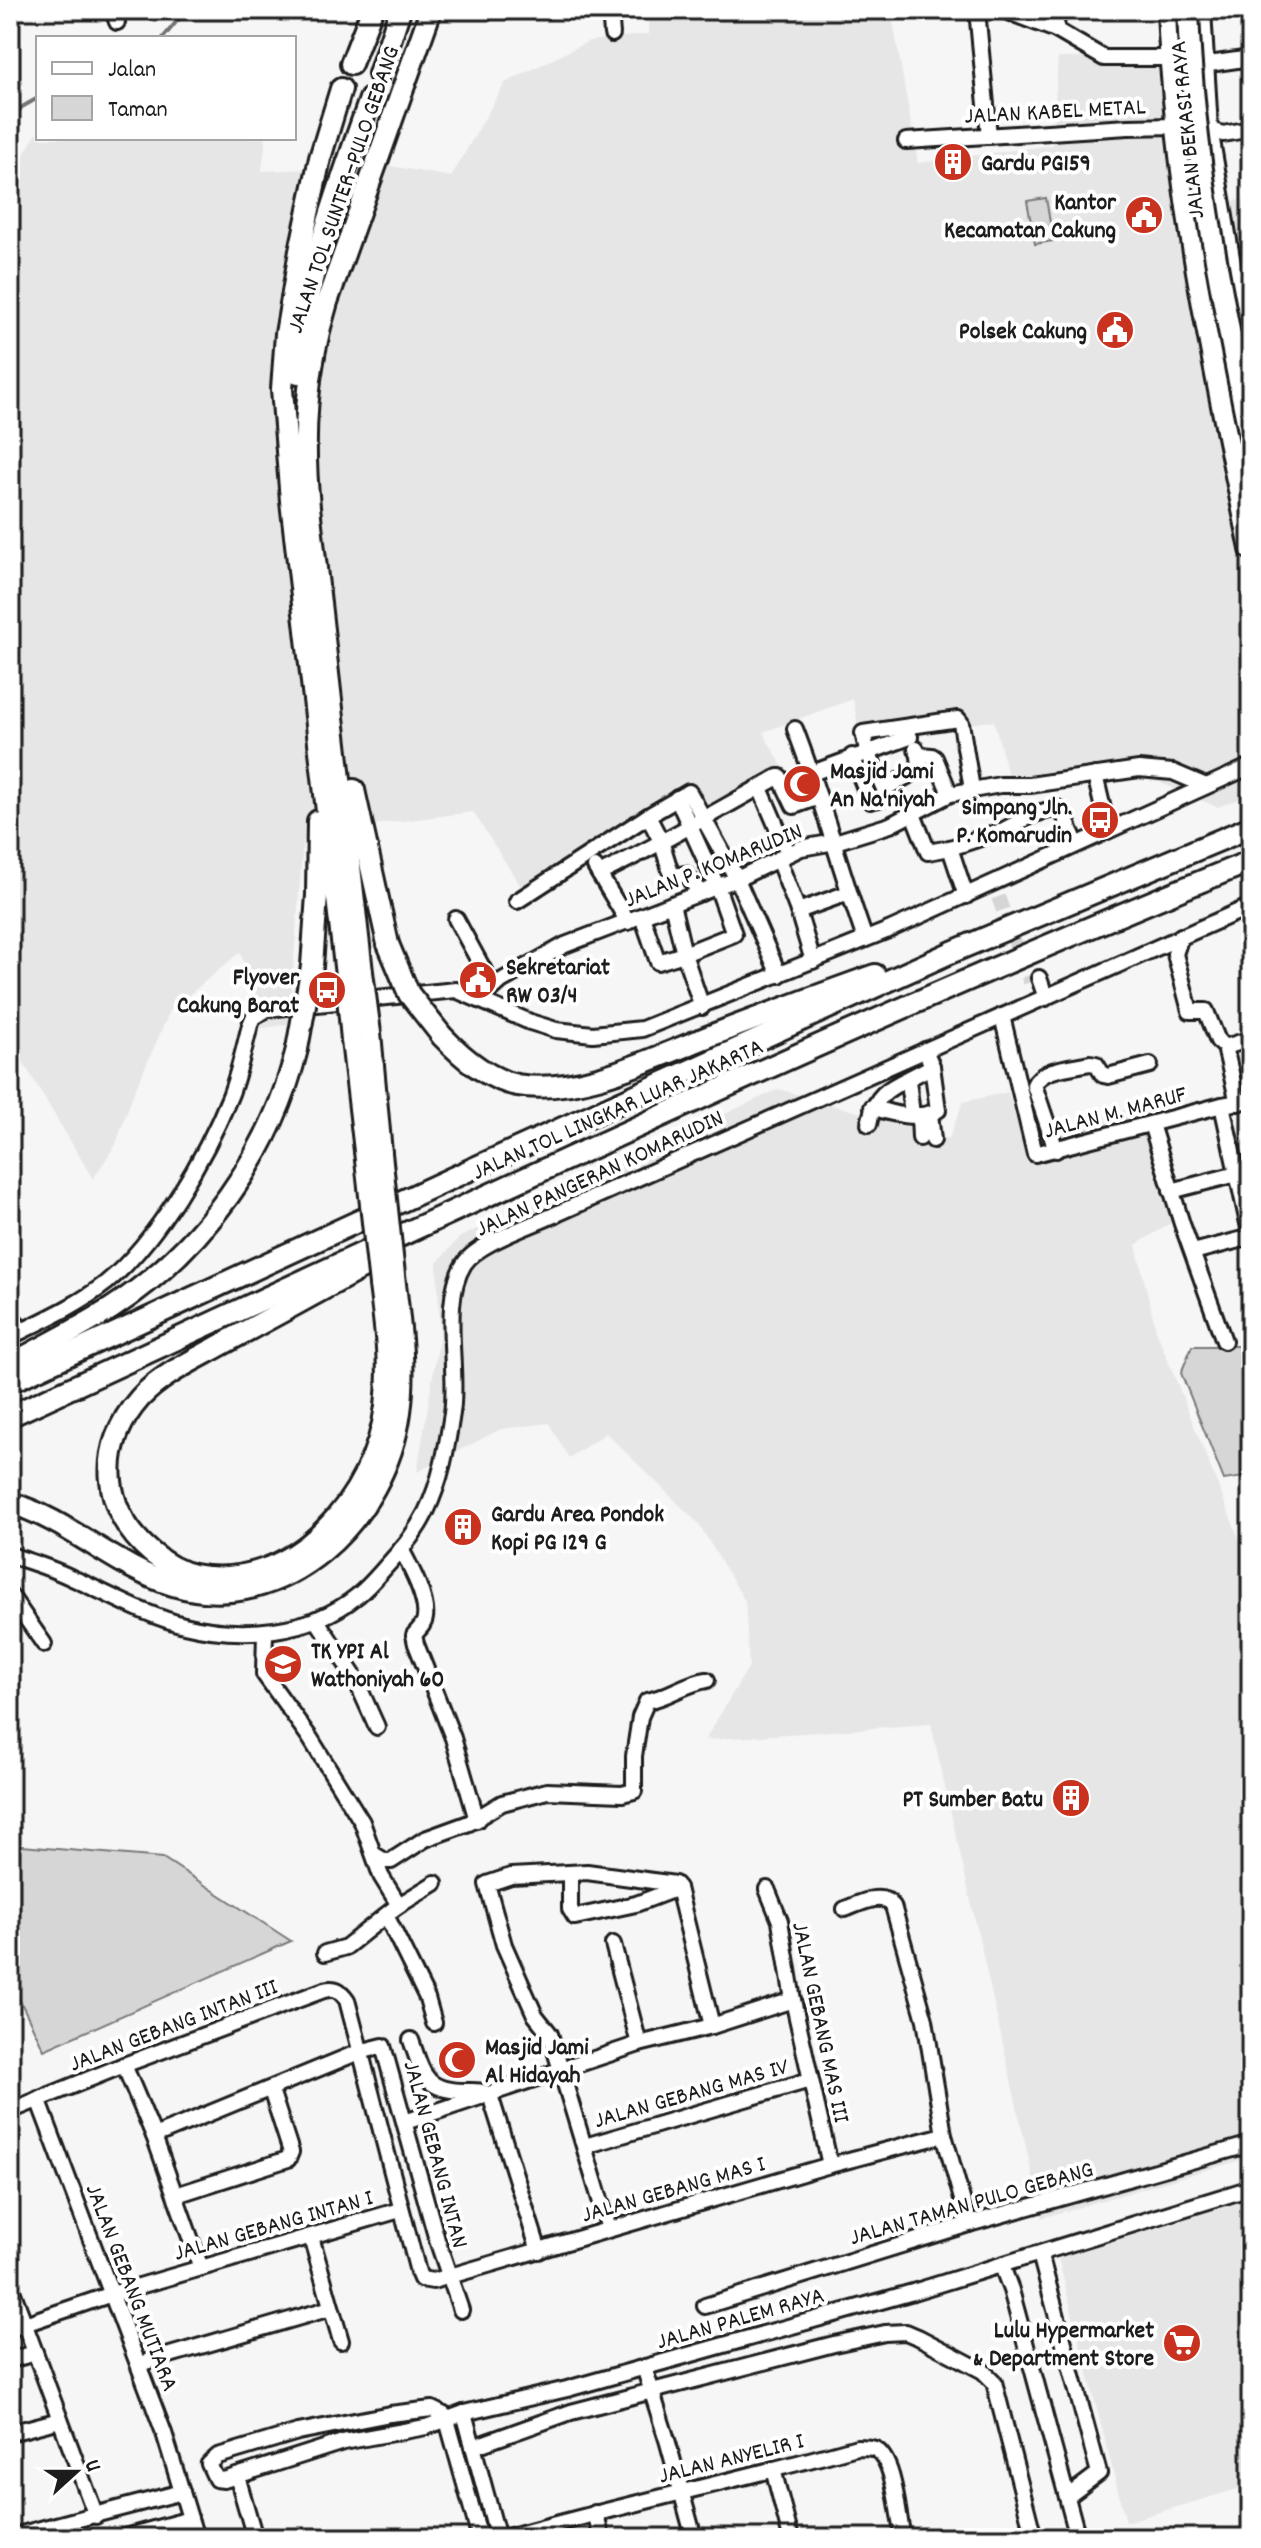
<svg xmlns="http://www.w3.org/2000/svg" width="1261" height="2548" viewBox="0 0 1261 2548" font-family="Dekko,sans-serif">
<rect width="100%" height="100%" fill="#f6f6f6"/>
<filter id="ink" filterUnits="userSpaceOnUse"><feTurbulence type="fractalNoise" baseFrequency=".0125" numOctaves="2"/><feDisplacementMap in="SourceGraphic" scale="16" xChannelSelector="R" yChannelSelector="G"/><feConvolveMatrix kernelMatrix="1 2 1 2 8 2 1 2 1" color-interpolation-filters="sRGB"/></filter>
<g filter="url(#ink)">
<!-- built -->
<g fill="#e6e6e6">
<polygon points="647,10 891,10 918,163 1052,145 1058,58 1181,57 1191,205 1251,199 1251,245 1193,255 1210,347 1251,348 1251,461 1233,464 1251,544 1251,795 1217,807 1126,768 1011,787 994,721 860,736 853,699 763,732 790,780 712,819 698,795 529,899 473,812 386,823 303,841 289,1024 245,1031 254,993 240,952 170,1011 132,1097 116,1144 93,1179 20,1057 10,1062 10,177 38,131 38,138 266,138 262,171 391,166 451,177 505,83 589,41 649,34"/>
<polygon points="779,1089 949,1139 963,1102 1008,1092 1022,1139 1146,1104 1180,1217 1136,1245 1156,1330 1251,1569 1251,2157 1042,2218 931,1724 705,1740 749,1666 745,1601 698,1523 606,1433 569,1458 549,1423 501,1429 417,1472 440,1333 437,1263 460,1237"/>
<polygon points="1251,2199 1251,2485 1126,2522 1058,2258"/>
</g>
<!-- green -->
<g fill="#d6d6d6" stroke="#797979" stroke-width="2">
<polygon points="1046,198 1053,241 1035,244 1027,201"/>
<polygon points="1192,1346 1251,1346 1251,1476 1224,1480 1181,1373"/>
<polygon points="10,1845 163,1858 291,1941 44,2050 10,1980"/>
</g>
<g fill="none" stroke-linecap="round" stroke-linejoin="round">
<!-- stream -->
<g stroke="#727272" stroke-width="4">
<polyline points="163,38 186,10"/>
<polyline points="10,120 22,107 38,98"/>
</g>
<!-- minor-tunnel -->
<polyline stroke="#d5d5d5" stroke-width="14" stroke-dasharray="14 7" stroke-linecap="butt" points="998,897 1030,982"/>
<!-- minor casing -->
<g stroke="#1c1c1c" stroke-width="20">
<g id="minor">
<polyline points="113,10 117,22"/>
<polyline points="610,10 612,34"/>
<polyline points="977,10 989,136"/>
<polyline points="1003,10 1056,30 1104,58 1170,58"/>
<polyline points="1056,30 1057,10"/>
<polyline points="1202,65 1251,58"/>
<polyline points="906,141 1128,127 1175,126 1207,129 1223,134 1251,129"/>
<polyline points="1234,296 1251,295"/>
<path d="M795,729C822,798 840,869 865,939"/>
<polyline points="916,749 919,755 932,756 935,758 950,794"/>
<polyline points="919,755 920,769 884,789 867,750 863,733 958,719 961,723 972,789"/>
<polyline points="852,756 870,801 887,797"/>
<polyline points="812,773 910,737"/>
<polyline points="1095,775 1108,830"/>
<polyline points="760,788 788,853"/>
<polyline points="913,814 928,852 950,848"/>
<polyline points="648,816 661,841 671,873 674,876 685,874 701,893"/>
<polyline points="778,859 798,911 813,961"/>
<polyline points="595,867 628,922"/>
<path d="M599,874C660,845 718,810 778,777H780L794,806L819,797"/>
<polyline points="966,896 950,848 1002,831 1034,814 1057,808 1063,813 1076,843"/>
<polyline points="517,901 648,816 689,792 737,879 779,975"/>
<polyline points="672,904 684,954 702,1007"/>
<polyline points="798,911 848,893"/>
<polyline points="642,916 658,962 684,954 734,934 717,886 677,798"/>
<polyline points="456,919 493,987"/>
<polyline points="1181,936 1175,954 1190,1011 1206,1011 1218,1041 1225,1047 1251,1039"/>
<polyline points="1039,978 1046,998"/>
<polyline points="481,999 501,981 565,945 737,879 801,848 835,842 890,825 950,794 1000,785 1030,785 1139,769 1173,772 1206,786"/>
<polyline points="1002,1016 1035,1154 1222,1105 1251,1100"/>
<polyline points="1225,1047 1238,1103"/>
<polyline points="908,1080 912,1115"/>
<polyline points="1222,1105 1251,1237"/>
<path d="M872,1107C892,1114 917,1121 938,1110L932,1066L925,1050"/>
<polyline points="930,1114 933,1140"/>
<polyline points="919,1115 920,1138"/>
<path d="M869,1124C876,1085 901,1085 932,1066"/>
<polyline points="1151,1124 1182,1224 1224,1341"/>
<path d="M1056,1150L1034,1085C1042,1068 1073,1067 1090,1063L1096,1064L1103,1075L1108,1076L1150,1065"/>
<polyline points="1171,1191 1237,1174"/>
<polyline points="1193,1252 1251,1237"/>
<polyline points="10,1313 21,1331"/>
<path d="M10,1337C42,1321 78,1305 106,1283C157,1241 206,1156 230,1096C239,1073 244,1048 250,1025L253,1018L267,1009L456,990L530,1022L556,1030L593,1034L642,1029L891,929L1251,766"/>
<path d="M401,1549C410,1566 428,1599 425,1618C424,1625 419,1629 414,1635L416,1644L453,1738L477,1820"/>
<path d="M10,1555C31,1562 52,1568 72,1578C109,1594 144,1615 184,1625C241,1639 310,1634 357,1596C370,1586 380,1573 391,1561C404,1547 417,1530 426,1512C441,1481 447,1447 452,1413C459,1369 440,1302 464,1264C477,1243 531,1226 554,1215L1251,906"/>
<polyline points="10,1595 44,1644"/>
<polyline points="316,1619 354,1676 377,1727"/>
<polyline points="265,1632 264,1674 310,1738 362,1822 381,1876 397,1902 396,1907 386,1915 427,1998 434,2023"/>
<path d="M375,1855L385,1861H391L425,1839L469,1823L502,1803L547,1791L622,1794L634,1791V1756L640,1717L647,1701C669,1697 685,1683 707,1680"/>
<polyline points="570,1874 570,1909 575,1917 636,1904 678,1888"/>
<polyline points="678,1888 712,2026"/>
<polyline points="767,1889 780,1921 793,2000 830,2165"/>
<polyline points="396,1907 435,1883"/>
<path d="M845,1909C861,1903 881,1891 893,1906L925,2020L944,2135L969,2224"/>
<polyline points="613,1944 639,2044"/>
<polyline points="325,1953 346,1947 386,1915"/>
<path d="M411,2040C423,2074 424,2091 465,2091C475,2091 481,2090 490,2095L539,2251"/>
<polyline points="124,2065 154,2136 201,2268"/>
<polyline points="38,2099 164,2433 196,2538"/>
<path d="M10,2111L124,2065L324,1990C335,1987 340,1990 347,2000L418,2272L421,2279L433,2281L830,2165L944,2135"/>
<polyline points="405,2122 639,2044 712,2026 793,2000"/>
<polyline points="154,2136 359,2052 383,2046 437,2240 461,2310"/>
<polyline points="585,2146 810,2080"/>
<polyline points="176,2195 288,2159 291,2152 271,2090"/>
<polyline points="609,2229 550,2034 535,2015 504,1945 487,1884 511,1876 587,1872 675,1884 678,1888"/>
<polyline points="311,2237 341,2341"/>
<polyline points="1040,2254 1099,2473 1067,2497"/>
<polyline points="1002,2266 1011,2290 1078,2538"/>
<polyline points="10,2285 96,2516"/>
<polyline points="705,2306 969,2224 1251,2144"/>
<polyline points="10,2329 112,2294 400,2210"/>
<polyline points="10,2360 35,2353"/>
<polyline points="139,2364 331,2308"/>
<polyline points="644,2367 668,2443 694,2538"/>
<polyline points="464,2413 498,2538"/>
<polyline points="10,2433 60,2420"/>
<polyline points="473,2447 571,2412 834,2344 885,2333 906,2332 920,2338 983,2371 994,2382 1034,2538"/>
<polyline points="773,2469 791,2538"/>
<polyline points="237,2476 255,2538"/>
<polyline points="595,2513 602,2538"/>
<polyline points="10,2537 182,2492"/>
<polyline points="121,2538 190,2519"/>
<polyline points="480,2538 447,2420 444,2415 432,2409 390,2414 298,2432 218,2456 209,2464 216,2479 224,2480 343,2442 426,2427 464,2413 567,2389 913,2292 1251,2188"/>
<path d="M504,2538C621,2505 740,2480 857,2447C863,2447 870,2447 875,2449C895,2459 898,2517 903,2538"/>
</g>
</g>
<!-- highway casing -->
<g stroke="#1c1c1c" stroke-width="26">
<g id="highway">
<path d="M1168,10C1175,192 1215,371 1251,549"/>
<polyline points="1200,10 1207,129 1251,387"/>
<polyline points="351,64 372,10"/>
<polyline points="379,74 400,10"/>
<polyline points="341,89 320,158 300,251 286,334 282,389 291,501 346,975"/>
<path d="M298,373C302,282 340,185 370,99"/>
<polyline points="354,790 388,944"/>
<polyline points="312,966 317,895 318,821"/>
<path d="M362,972L309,507C302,436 306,370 327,302L431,10"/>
<polyline points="370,1033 381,1153"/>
<path d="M442,1036C462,1057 487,1079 517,1085C580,1096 658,1056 715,1034C768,1014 821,994 875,975"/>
<polyline points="352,1040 365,1151"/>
<path d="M380,1285C385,1325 391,1365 386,1406C375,1496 294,1594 194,1575C179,1572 164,1563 152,1553C102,1511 96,1448 140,1398C161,1375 194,1360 221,1345C277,1314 334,1284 391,1252"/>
<path d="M10,1365C44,1346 79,1329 112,1308C203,1248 271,1155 297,1049"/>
<polyline points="10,1382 452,1178 952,952 1251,827"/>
<path d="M10,1416C422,1227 831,1031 1251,861"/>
<path d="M10,1503C69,1520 114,1567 173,1585C285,1619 386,1517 400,1412C406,1369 400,1326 395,1284"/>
</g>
</g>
<!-- minor -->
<use href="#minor" stroke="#fff" stroke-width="14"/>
<!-- highway -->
<use href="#highway" stroke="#fff" stroke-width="20"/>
<!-- highway-bridge casing -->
<g stroke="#1c1c1c" stroke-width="26" stroke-linecap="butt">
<g id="highway-bridge">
<path d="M1188,10C1193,157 1222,298 1251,441"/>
<polyline points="388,944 409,994 442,1036"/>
<polyline points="362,972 370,1033"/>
<polyline points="346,975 352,1040"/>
<polyline points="297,1049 312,966"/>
<polyline points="365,1151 380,1285"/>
<polyline points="381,1153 395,1284"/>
</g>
</g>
<!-- highway-bridge -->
<use href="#highway-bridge" stroke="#fff" stroke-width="20"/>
</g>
</g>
<!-- icons -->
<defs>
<g id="building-disc" transform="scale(2)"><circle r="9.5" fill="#c8321e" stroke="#fff"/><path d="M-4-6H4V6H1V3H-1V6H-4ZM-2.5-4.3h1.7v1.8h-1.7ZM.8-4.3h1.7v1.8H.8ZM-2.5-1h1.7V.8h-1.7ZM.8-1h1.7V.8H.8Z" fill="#fff"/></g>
<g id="civic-disc" transform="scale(2)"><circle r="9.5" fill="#c8321e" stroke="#fff"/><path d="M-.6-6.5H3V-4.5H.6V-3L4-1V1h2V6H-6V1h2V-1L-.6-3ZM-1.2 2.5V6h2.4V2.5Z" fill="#fff"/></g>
<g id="mosque-disc" transform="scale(2)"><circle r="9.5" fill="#c8321e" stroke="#fff"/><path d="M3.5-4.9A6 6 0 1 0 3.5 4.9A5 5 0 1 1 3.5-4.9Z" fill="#fff"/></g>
<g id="bus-disc" transform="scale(2)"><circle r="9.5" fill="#c8321e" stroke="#fff"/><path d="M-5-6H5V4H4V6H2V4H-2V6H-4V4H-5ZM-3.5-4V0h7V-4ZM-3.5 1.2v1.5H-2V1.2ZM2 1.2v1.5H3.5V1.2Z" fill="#fff"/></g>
<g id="school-disc" transform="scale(2)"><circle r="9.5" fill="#c8321e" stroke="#fff"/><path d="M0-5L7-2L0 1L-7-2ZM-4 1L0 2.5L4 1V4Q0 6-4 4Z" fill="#fff"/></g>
<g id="supermarket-disc" transform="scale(2)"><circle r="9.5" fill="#c8321e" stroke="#fff"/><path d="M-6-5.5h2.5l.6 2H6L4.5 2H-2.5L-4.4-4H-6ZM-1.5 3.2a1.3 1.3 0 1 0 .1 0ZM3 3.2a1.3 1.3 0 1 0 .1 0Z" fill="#fff"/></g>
</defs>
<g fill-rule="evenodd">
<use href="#building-disc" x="953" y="162"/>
<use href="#civic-disc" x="1144" y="215"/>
<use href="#civic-disc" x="1115" y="330"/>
<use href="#mosque-disc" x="802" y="784"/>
<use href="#bus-disc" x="1100" y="820"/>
<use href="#civic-disc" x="478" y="980"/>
<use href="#bus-disc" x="327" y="990"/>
<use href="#building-disc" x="463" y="1527"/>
<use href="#school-disc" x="283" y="1664"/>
<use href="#building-disc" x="1071" y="1798"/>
<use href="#mosque-disc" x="457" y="2060"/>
<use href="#supermarket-disc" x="1182" y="2343"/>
</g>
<g text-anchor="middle" stroke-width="8" stroke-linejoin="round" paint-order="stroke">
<!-- street labels -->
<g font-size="24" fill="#1c1c1c" stroke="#fff">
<text transform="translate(1055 110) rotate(-3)" y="8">JALAN KABEL METAL</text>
<text transform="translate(1186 130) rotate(-96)" y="8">JALAN BEKASI RAYA</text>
<text transform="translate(342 189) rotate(-71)" y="8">JALAN TOL SUNTER–PULO GEBANG</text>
<text transform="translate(713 864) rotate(-22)" y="8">JALAN P. KOMARUDIN</text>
<text transform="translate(617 1108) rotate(-24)" y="8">JALAN TOL LINGKAR LUAR JAKARTA</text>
<text transform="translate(1115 1111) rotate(-15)" y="8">JALAN M. MARUF</text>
<text transform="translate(599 1172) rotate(-25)" y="8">JALAN PANGERAN KOMARUDIN</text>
<text transform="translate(822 2022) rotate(78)" y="8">JALAN GEBANG MAS III</text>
<text transform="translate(173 2024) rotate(-21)" y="8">JALAN GEBANG INTAN III</text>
<text transform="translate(691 2092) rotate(-16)" y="8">JALAN GEBANG MAS IV</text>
<text transform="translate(437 2154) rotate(75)" y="8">JALAN GEBANG INTAN</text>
<text transform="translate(673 2188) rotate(-16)" y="8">JALAN GEBANG MAS I</text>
<text transform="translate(971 2202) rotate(-16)" y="8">JALAN TAMAN PULO GEBANG</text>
<text transform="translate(273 2224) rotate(-16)" y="8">JALAN GEBANG INTAN I</text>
<text transform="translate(133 2287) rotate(69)" y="8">JALAN GEBANG MUTIARA</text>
<text transform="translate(740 2317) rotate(-16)" y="8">JALAN PALEM RAYA</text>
<text transform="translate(731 2457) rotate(-14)" y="8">JALAN ANYELIR I</text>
</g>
<!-- poi labels -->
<g font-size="24" font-weight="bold" fill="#1c1c1c" stroke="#fff" text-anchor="start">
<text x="981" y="170">Gardu PG159</text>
<text x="1116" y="209" text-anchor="end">Kantor<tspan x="1116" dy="28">Kecamatan Cakung</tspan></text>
<text x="1087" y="338" text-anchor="end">Polsek Cakung</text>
<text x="830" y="778">Masjid Jami<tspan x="830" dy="28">An Na'niyah</tspan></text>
<text x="1072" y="814" text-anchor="end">Simpang Jln.<tspan x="1072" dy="28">P. Komarudin</tspan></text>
<text x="506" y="974">Sekretariat<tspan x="506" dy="28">RW 03/4</tspan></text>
<text x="299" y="984" text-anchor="end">Flyover<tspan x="299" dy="28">Cakung Barat</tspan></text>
<text x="491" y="1521">Gardu Area Pondok<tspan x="491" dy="28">Kopi PG 129 G</tspan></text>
<text x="311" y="1658">TK YPI Al<tspan x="311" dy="28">Wathoniyah 60</tspan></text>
<text x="1043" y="1806" text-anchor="end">PT Sumber Batu</text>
<text x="485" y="2054">Masjid Jami<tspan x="485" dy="28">Al Hidayah</tspan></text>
<text x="1154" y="2337" text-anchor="end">Lulu Hypermarket<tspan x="1154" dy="28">&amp; Department Store</tspan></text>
</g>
</g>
<!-- margin -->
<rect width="1261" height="2548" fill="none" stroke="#fff" stroke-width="40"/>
<rect x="20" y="20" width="1221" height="2508" fill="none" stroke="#1c1c1c" stroke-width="3" filter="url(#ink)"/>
<!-- legend -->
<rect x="36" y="36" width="260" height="104" fill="#ffffff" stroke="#a4a4a4" stroke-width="2"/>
<rect x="52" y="62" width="40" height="12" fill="#ffffff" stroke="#a4a4a4" stroke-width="2"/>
<text x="108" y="76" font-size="24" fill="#1c1c1c">Jalan</text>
<rect x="52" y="96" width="40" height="24" fill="#d6d6d6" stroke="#a4a4a4" stroke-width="2"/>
<text x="108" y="116" font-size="24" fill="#1c1c1c">Taman</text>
<!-- north arrow -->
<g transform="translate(76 2472) rotate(69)" stroke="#ffffff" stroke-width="6" paint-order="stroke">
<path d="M0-6L14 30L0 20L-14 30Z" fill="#1c1c1c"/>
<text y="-12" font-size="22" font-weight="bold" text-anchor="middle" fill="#1c1c1c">U</text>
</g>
</svg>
